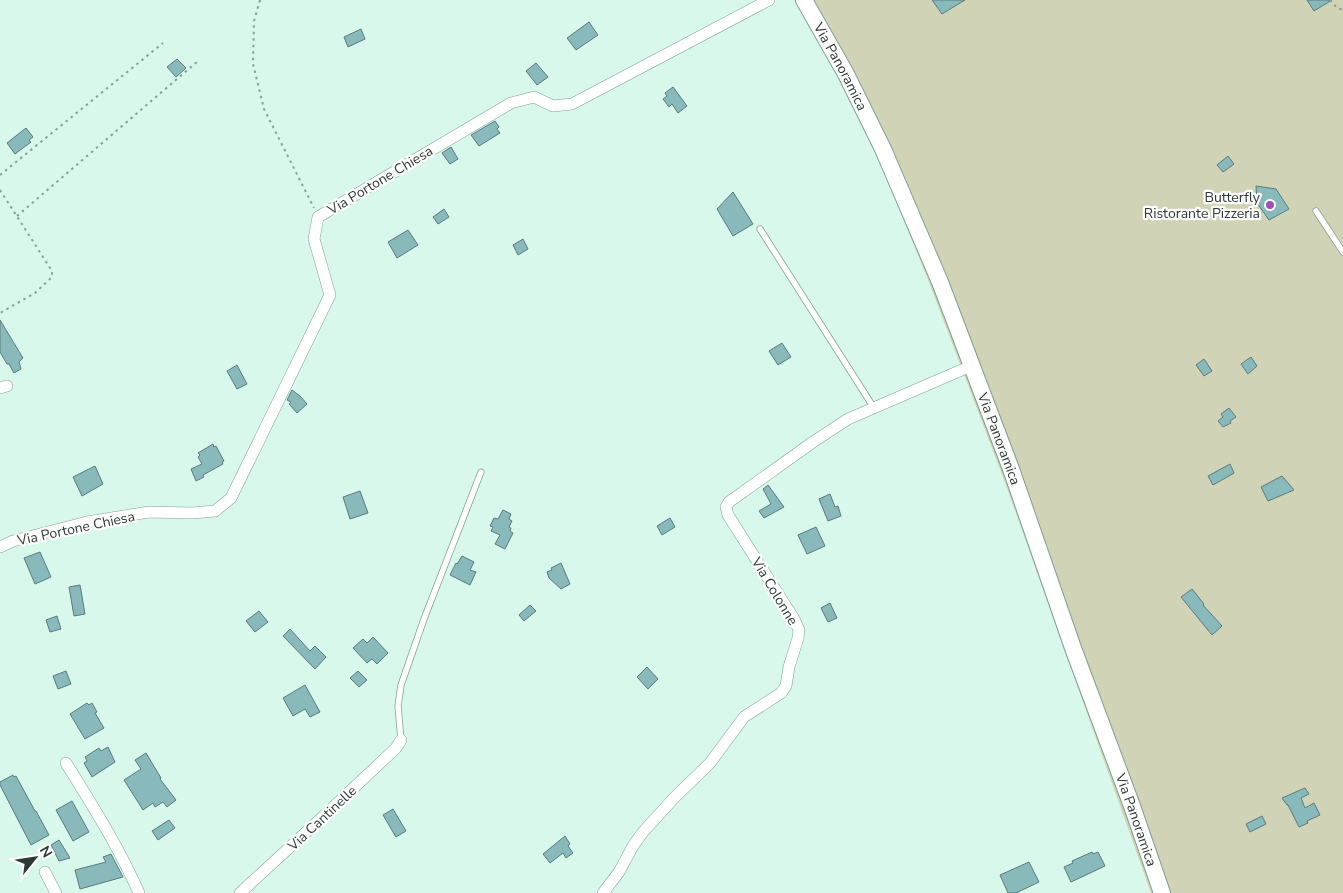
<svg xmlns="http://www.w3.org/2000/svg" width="1343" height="893" viewBox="0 0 1343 893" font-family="'Nunito Sans',sans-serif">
<rect width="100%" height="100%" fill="#d8f8eb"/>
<!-- green -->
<polygon fill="#d0d3b5" points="794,0 1343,0 1343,893 1151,893 1006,485 927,277 859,110 821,43"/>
<!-- building -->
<g fill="#88babc" stroke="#5b7a7c">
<polygon points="932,0 965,0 942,14"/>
<polygon points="1307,0 1332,0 1314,11"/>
<polygon points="589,22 598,35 576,50 567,38"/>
<polygon points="361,29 365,39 348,47 344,37"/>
<polygon points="177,59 186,68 176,77 167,67"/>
<polygon points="536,63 548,77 537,85 526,71"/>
<polygon points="673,87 687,106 678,113 672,104 669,107 663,99 667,96 665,93"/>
<polygon points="495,121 499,127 497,129 500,133 479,146 471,135"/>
<polygon points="26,128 33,137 29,140 31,142 15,154 7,143"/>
<polygon points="451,147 458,159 450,164 442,153"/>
<polygon points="1228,156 1234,164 1223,172 1217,165"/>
<polygon points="1256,186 1276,189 1289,209 1269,220 1257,203"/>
<polygon points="733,192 753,224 733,236 717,209"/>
<polygon points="444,209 449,217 438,224 433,217"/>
<polygon points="408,230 418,245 397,258 388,242"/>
<polygon points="523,239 528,249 518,255 513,245"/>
<polygon points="0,320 23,358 19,362 21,369 14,373 9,364 7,364 0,352"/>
<polygon points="782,343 791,357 778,365 769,351"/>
<polygon points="1251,357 1257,366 1248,374 1241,364"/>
<polygon points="1204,359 1212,371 1204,376 1196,365"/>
<polygon points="237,365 247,384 237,389 227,371"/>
<polygon points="292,390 300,396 307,404 297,413 289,404 291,402 287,400"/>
<polygon points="1229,408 1236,417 1230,421 1231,423 1223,427 1218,421 1223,417 1221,414"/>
<polygon points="213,444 214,447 216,446 224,461 222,462 223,464 203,475 204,477 196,481 191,469 202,464 198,457 200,455 198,453"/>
<polygon points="1230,464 1234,473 1213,485 1208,476"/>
<polygon points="95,466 103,484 82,496 73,477"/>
<polygon points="1282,476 1294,490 1268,501 1261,487"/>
<polygon points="768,485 784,507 764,518 759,511 771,504 763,489"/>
<polygon points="360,491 368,513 350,519 343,497"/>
<polygon points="830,494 835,507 838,506 841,516 828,521 819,499"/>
<polygon points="503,510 511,514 509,519 512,521 509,527 511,528 510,531 513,533 505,549 495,544 500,535 491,531 493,527 490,526 494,518 498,519"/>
<polygon points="670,518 675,527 662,535 657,526"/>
<polygon points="816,527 825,546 807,554 798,535"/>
<polygon points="40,552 51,577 35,584 24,558"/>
<polygon points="462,556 474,562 470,570 476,572 470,585 450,575 456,563 457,564"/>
<polygon points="561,563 570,584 561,589 549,578 547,572 552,570 551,568"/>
<polygon points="80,585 85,614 74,616 69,587"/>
<polygon points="1192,589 1204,604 1203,605 1222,626 1212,635 1181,597"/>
<polygon points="830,603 837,618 828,622 821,608"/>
<polygon points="530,605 536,611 524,621 519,615"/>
<polygon points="259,611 268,622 255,632 246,621"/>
<polygon points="57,616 61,629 50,632 46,620"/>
<polygon points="290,629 310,651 315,646 326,657 315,669 283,636"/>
<polygon points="373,637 388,653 377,664 372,659 367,663 353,648 363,639 367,643"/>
<polygon points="647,667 658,679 648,689 637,677"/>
<polygon points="66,671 71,684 58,689 53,676"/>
<polygon points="358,671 367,680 359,687 350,678"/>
<polygon points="305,685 320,712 310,717 305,709 293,716 283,698"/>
<polygon points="87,703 89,705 92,703 97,712 95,713 104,728 85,739 70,714"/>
<polygon points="108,747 115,762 92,777 84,763 87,761 85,757 99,748 101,751"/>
<polygon points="146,753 161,778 160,779 176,800 167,807 163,802 155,807 153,803 143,810 124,780 141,769 135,760"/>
<polygon points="13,775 14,777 16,776 35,811 36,811 49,835 31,845 0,785 0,782"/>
<polygon points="1305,788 1309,794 1301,798 1305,808 1314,803 1320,815 1307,821 1308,823 1299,827 1288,805 1287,805 1282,798"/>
<polygon points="72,801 89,832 73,841 56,810"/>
<polygon points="393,809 406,831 396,837 383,815"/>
<polygon points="1262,816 1266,824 1250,832 1246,824"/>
<polygon points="169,820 175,828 158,840 152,831"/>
<polygon points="565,836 570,844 568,846 573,853 566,858 563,853 550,863 543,854"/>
<polygon points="59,840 70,858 59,861 51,845"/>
<polygon points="1092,852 1093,854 1098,852 1105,866 1071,882 1064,867 1073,863 1072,861"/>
<polygon points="111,854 123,877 80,889 75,870 106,862 103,857"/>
<polygon points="1029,862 1039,882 1016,893 1008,893 1000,875"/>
</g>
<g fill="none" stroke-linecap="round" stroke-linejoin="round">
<!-- lane casing -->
<g stroke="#829f94" stroke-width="7">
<g id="lane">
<polyline points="1316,211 1343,252"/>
<polyline points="760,229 874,408"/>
<polyline points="401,740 398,706 401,685 424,619 481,472"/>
</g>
</g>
<!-- street casing -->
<g stroke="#829f94" stroke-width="12">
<g id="street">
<polyline points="0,388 7,386"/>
<polyline points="0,547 13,541 87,522 149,512 192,513 215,511 231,498 330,295 314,239 318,217 511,103 534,97 553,106 572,104 769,0"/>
<path d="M66,763C92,805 119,847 139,893"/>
<polyline points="45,872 56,893"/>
<polyline points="240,893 327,813 396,748 401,740"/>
<polyline points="603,893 619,872 633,846 643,832 674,798 710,763 744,717 781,693 786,686 789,667 798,638 799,630 794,619 728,515 726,507 729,502 813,442 848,419 971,366"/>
</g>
</g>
<!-- secondary casing -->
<g stroke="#829f94" stroke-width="18">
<g id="secondary">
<path id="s1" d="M804,0L846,74L883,149L940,282L1011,469L1073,648L1132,806L1162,893"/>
</g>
</g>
<!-- path -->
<g stroke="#89a096" stroke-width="2" stroke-dasharray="2.5 4" stroke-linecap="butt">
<polyline points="260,0 254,21 253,64 264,109 314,208"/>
<polyline points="1330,0 1337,8 1343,10"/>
<polyline points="0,175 163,43"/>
<polyline points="0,190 52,271 52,277 35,293 0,313"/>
<polyline points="17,216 198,61"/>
</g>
<!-- lane -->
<use href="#lane" stroke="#fff" stroke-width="5.5"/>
<!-- street -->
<use href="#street" stroke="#fff" stroke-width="11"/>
<!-- secondary -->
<use href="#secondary" stroke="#fff" stroke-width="16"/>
</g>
<!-- markers -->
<circle fill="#a24ebd" stroke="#fff" stroke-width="2" cx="1270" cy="205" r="5"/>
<g text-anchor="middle" stroke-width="4.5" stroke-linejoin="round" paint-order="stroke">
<!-- street labels -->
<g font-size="14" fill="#2d3934" stroke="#fff">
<text dy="5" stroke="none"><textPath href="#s1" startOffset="76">Via Panoramica</textPath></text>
<text transform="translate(380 180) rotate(-31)" y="5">Via Portone Chiesa</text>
<text dy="5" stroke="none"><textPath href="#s1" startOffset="481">Via Panoramica</textPath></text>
<text transform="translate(76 528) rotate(-12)" y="5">Via Portone Chiesa</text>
<text transform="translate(775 591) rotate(59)" y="5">Via Colonne</text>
<text transform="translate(322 818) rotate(-43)" y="5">Via Cantinelle</text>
<text dy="5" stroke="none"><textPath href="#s1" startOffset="886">Via Panoramica</textPath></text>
</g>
<!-- poi labels -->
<g font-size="14" fill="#2d3934" stroke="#fff" text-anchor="end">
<text x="1260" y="202">Butterfly<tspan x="1260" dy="16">Ristorante Pizzeria</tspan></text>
</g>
</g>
<!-- north arrow -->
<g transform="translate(35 858) rotate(60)" stroke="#ffffff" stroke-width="4" paint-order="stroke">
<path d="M0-4L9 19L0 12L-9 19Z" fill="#2d3934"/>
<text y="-8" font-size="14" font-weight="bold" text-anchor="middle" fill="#2d3934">N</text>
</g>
</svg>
